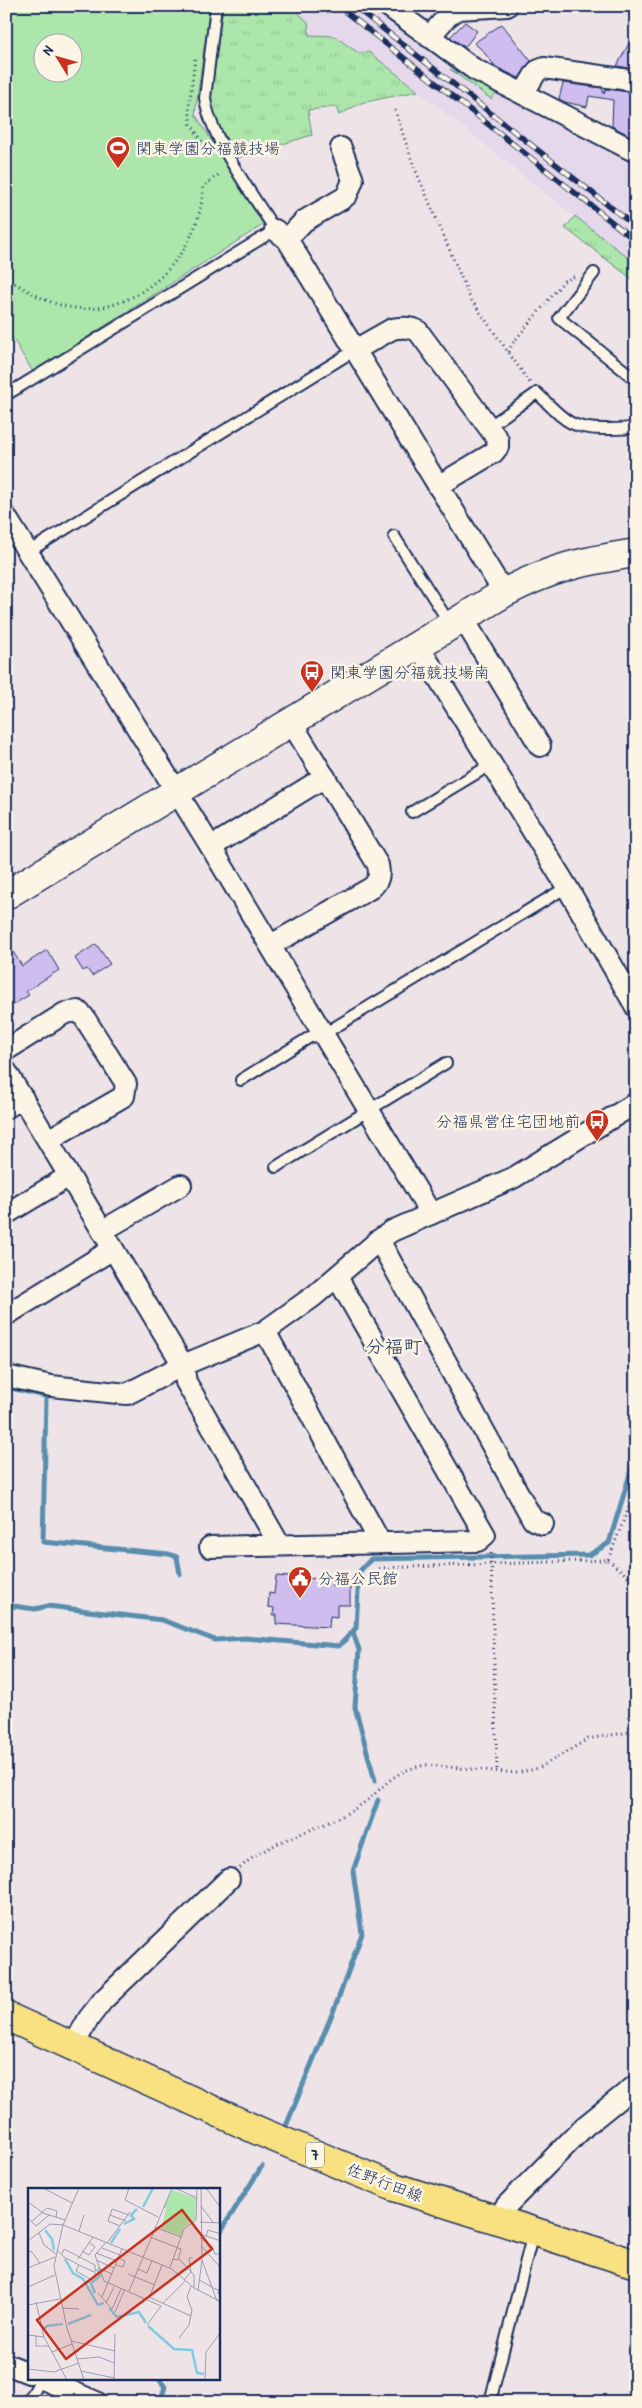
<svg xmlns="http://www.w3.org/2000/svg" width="642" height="2408" viewBox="0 0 642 2408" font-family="'Patrick Hand','Klee One',sans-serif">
<defs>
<pattern id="grass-tufts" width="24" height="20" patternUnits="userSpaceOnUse" patternTransform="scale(1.25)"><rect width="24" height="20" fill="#ace6aa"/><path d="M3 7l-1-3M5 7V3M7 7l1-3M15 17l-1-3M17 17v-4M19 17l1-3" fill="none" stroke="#93c695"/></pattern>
</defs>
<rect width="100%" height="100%" fill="#eee4e8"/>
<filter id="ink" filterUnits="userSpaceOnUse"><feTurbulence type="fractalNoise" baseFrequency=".02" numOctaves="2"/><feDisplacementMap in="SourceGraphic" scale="10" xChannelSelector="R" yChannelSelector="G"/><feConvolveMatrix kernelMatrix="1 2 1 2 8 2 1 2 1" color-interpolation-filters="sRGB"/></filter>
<g filter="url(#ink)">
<!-- built -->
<polygon fill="#e4d8ea" points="291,6 370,6 450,69 616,152 636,164 636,282 565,228 574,216 369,52 360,55 334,36 309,35"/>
<!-- grass -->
<g fill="url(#grass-tufts)" stroke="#648a84">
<polygon points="223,6 291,6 308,22 309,35 334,36 360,54 369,52 418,91 361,103 339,115 336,107 308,110 312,135 237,158 213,114 211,96"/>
<polygon points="450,69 497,92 491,99"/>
<polygon points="575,216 636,264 636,282 565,228"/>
</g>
<!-- park -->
<path fill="#ace6aa" stroke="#648a84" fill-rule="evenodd" d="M6,6H210L195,114L264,224L33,372L6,327ZM42,42H72V72H42Z"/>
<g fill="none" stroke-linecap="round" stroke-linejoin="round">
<!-- stream -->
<g stroke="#598dae" stroke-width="5">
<polyline points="6,1387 46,1396 43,1542 169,1554 177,1557 180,1574"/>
<polyline points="6,1605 35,1609 48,1606 162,1620 215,1640 245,1638 339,1646 356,1628 359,1572 371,1559 589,1555 609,1543 636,1454"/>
<polyline points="353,1632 359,1650 355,1707 375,1781"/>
<polyline points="286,2126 337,2002 362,1934 353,1871 378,1800"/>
<polyline points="219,2234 262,2166"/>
<polyline points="159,2379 165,2387 160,2402"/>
</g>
</g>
<!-- building -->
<g fill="#cebdee" stroke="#1b2f5e">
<polygon points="465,22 477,31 465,47 450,37"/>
<polygon points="502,24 531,61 519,78 496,67 481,49 474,43"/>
<polygon points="636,30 636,69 617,66"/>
<polygon points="563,83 602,88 604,94 606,89 636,93 636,139 612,126 613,100 589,96 587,107 565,102 559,99"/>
<polygon points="6,941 22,966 47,950 59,970 26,991 29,995 6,1009"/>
<polygon points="96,944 110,964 92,976 87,969 83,971 75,958"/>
<polygon points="276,1576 333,1580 332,1586 350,1586 350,1605 337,1605 337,1617 330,1616 329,1627 276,1624 277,1615 273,1615 274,1608 268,1607 269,1593 274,1594"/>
</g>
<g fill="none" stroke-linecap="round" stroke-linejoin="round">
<!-- lane casing -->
<g stroke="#1b2f5e" stroke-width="14">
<g id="lane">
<polyline points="594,273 559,318 636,380"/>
<path d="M6,395L275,230C253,195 210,138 205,98L216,6"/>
<path d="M488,427L537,393C564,419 569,430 608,429C617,429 627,429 636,427"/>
<polyline points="394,536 450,624"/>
<polyline points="28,552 355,350"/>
<polyline points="412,812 492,764"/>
<polyline points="241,1080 310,1037 322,1035 567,887"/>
<polyline points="276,1167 446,1063"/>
<polyline points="28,2402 41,2379"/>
<polyline points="490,2402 533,2233"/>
</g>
</g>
<!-- street casing -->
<g stroke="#1b2f5e" stroke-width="24">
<g id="street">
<polyline points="388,6 474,69 636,152"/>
<polyline points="429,37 447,17 458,9 507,6"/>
<polyline points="523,94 537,71 544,68 636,81"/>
<polyline points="275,230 287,239 504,593"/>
<polyline points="287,239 304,221 342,199 347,195 353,180 341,148"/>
<path d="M355,350L392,329C400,327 411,327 418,331L498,440V447L493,453L438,486"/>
<polyline points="6,517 211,847 431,1214"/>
<polyline points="463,618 540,746"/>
<polyline points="418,645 567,887 636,1007"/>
<polyline points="211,847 325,777"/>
<path d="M271,945L371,888C379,881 380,875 378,865L291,722"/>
<polyline points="6,1050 65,1013 78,1011 84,1017 126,1084 124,1096 119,1099 48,1140"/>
<polyline points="6,1071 183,1365 186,1382 279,1544"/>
<polyline points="6,1108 23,1098"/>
<polyline points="6,1214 69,1176"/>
<polyline points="102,1231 181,1185"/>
<polyline points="379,1240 533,1520 543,1524"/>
<polyline points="6,1315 113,1249"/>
<polyline points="265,1331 380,1542"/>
<polyline points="6,1376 51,1386 127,1394 183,1365 265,1331 314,1296 379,1240 392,1231 513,1178 636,1103"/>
<polyline points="210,1547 478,1541 485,1535 337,1277"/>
<polyline points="73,2046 89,2018 103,2000 229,1879"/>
<polyline points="497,2221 506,2206 585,2126 636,2085"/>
<polyline points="6,2364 29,2373"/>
<polyline points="43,2379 96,2402"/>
</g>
</g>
<!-- secondary casing -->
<g stroke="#1b2f5e" stroke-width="31">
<path id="secondary" d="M6,895L504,593C551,568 583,561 636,553"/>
</g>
<!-- primary casing -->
<g stroke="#1b2f5e" stroke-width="31">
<polyline id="primary" points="6,2016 261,2132 394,2187 636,2264"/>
</g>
<!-- path -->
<g stroke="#1b2f5e" stroke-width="3" stroke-dasharray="1 4" stroke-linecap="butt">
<polyline points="195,59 189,107 191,124 210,155"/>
<polyline points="395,110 413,164 470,298 530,383"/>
<path d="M6,278C25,289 43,301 64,306C134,323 202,254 203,187L221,173"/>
<polyline points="509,352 512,344 564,281 574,277"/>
<polyline points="6,565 12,562"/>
<polyline points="491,1553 497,1772"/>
<polyline points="608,1560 636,1583"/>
<polyline points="379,1568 608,1560 636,1489"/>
<path d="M240,1868C272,1838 320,1831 356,1808C384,1791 389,1770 427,1765L517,1773L539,1768L588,1739L636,1731"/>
</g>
<!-- lane -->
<use href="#lane" stroke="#fcf5e5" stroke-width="10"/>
<!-- street -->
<use href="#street" stroke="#fcf5e5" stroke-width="20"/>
<!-- secondary -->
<use href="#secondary" stroke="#fcf5e5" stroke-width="28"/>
<!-- primary -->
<use href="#primary" stroke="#f9e181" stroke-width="28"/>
<!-- rail casing -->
<g stroke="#1b2f5e" stroke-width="5.5">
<g id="rail">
<polyline points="338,6 636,241"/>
<polyline points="354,6 636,227"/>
</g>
</g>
<!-- rail -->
<use href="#rail" stroke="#fcf5e5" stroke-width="4" stroke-dasharray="11" stroke-linecap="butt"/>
</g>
</g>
<!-- icons -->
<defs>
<g id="stadium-pin" transform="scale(1.25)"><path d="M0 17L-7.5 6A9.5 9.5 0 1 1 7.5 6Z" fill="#c8321e" stroke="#fcf5e5"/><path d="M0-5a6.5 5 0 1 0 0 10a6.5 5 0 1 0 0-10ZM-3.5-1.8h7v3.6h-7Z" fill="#fff"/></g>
<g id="bus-pin" transform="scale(1.25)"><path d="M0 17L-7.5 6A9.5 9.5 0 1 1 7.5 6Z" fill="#c8321e" stroke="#fcf5e5"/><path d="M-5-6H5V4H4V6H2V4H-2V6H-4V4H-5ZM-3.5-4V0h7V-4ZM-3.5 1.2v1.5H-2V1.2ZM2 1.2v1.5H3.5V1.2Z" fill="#fff"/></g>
<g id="civic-pin" transform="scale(1.25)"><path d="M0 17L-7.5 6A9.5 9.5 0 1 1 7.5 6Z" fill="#c8321e" stroke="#fcf5e5"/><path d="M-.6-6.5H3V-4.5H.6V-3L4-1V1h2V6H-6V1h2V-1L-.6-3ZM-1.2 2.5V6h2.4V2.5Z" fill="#fff"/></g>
</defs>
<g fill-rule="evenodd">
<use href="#stadium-pin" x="118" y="148"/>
<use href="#bus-pin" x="312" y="672"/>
<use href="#bus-pin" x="597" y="1121"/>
<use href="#civic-pin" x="300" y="1578"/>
</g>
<g text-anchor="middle" stroke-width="5" stroke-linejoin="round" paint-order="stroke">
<!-- shield labels -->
<rect fill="#fcf5e5" stroke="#5e6a86" stroke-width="1" x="306" y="2142.5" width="18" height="25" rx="4"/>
<g font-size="15" font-weight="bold" fill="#1b2f5e">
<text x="315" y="2160">7</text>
</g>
<!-- poi labels -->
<g font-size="16" fill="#1b2f5e" stroke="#fcf5e5" text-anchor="start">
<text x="136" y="154">関東学園分福競技場</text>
<text x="330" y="678">関東学園分福競技場南</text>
<text x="580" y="1127" text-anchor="end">分福県営住宅団地前</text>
<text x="318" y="1584">分福公民館</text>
</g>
<!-- street labels -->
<g font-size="16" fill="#1b2f5e" stroke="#fcf5e5">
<text transform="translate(385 2182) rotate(21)" y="6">佐野行田線</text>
</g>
<!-- quarter labels -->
<g font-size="19" fill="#1b2f5e" stroke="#fcf5e5">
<text x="394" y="1353">分福町</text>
</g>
</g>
<!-- overview -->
<g transform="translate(28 2188)">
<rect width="192" height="192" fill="#eee4e8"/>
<path d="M144,2L168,10L167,32L156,39L153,48L133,41L138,21L135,19Z" fill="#ace6aa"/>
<path fill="none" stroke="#82cbe3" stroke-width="2.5" d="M115,19L125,0M96,36L106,31L103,27L109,21M17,42L24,51L26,62M83,55L92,41M37,71L45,85L55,91L70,117L76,115M67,105L63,95L72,88L69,81M81,120L89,129L111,124L118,135M40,136L63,127M120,138L146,161L164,162L169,185L176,186M16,141L19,138L35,136"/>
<path fill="none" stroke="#9a9cb1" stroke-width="1" d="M15,0L44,15M51,0L35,37L26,78L39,140L56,192M101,0L97,12L130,29M147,0L169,10M173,0L174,72L189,113M178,0L193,20M0,14L15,25L37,32M173,18L185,34M82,27L98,33M0,30L8,38L21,27M3,34L19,20L29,23L28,29M172,34L193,35M92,38L80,33L84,21L101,27M126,39L153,49M51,43L56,27M11,45L16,57L28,66M172,46L193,53M178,48L180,42L193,46M122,49L153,61L150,72L145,71M172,50L184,58L187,66H193M0,53L22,36L35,37L144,81L166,100L193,114M78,54L67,67L76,93L133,118L119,137M79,55L102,24M173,58L193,80M74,60L92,67M29,62L36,69L51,77L48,83L62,91L67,88V77L36,61L34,66M54,63L61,67L67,59L61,54M0,65L3,63L12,75M68,65L89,73M50,71L65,49M151,71L166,87V100M68,72L86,80M51,77L66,84M88,77L95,79L97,73L90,70M142,79L156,41L168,32L169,0M0,80L27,69M70,80L84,86M110,81L119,85L124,72M100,86L127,97M156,92L163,84L161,70H165M171,92L193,104M0,99L27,87M101,103L144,0M170,103L174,72M70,105L84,121L93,101M190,106L193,88M74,109L94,61M121,109L163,128M121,110L134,77M8,114L16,149L39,192M78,115L86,99M135,115L157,93M0,117L32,111M34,120L51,121M87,124L97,101M0,147L16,149M8,148V158H21M151,150L161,137L164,122L159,109L163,98M43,153L87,163M24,164L44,156M49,171L71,169L86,175M0,181L26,184L51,175M53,183L86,190M86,192L87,146M177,192L178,164L193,144"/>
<path fill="#c8321e" fill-opacity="0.15" stroke="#c8321e" stroke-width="2.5" d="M154,22L184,61L38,171L9,132Z"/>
<rect width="192" height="192" fill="none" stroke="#1b2f5e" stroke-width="2.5"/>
</g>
<!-- margin -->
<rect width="642" height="2408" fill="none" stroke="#fcf5e5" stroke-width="25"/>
<rect x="12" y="12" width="617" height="2383" fill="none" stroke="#1b2f5e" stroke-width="2" filter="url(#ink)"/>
<!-- north arrow -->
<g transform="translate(58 58) rotate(307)"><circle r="24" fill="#fcf5e5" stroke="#a2a6af"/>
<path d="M0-4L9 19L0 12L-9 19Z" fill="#c8321e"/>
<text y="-8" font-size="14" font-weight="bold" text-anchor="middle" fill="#1b2f5e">N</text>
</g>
</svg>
